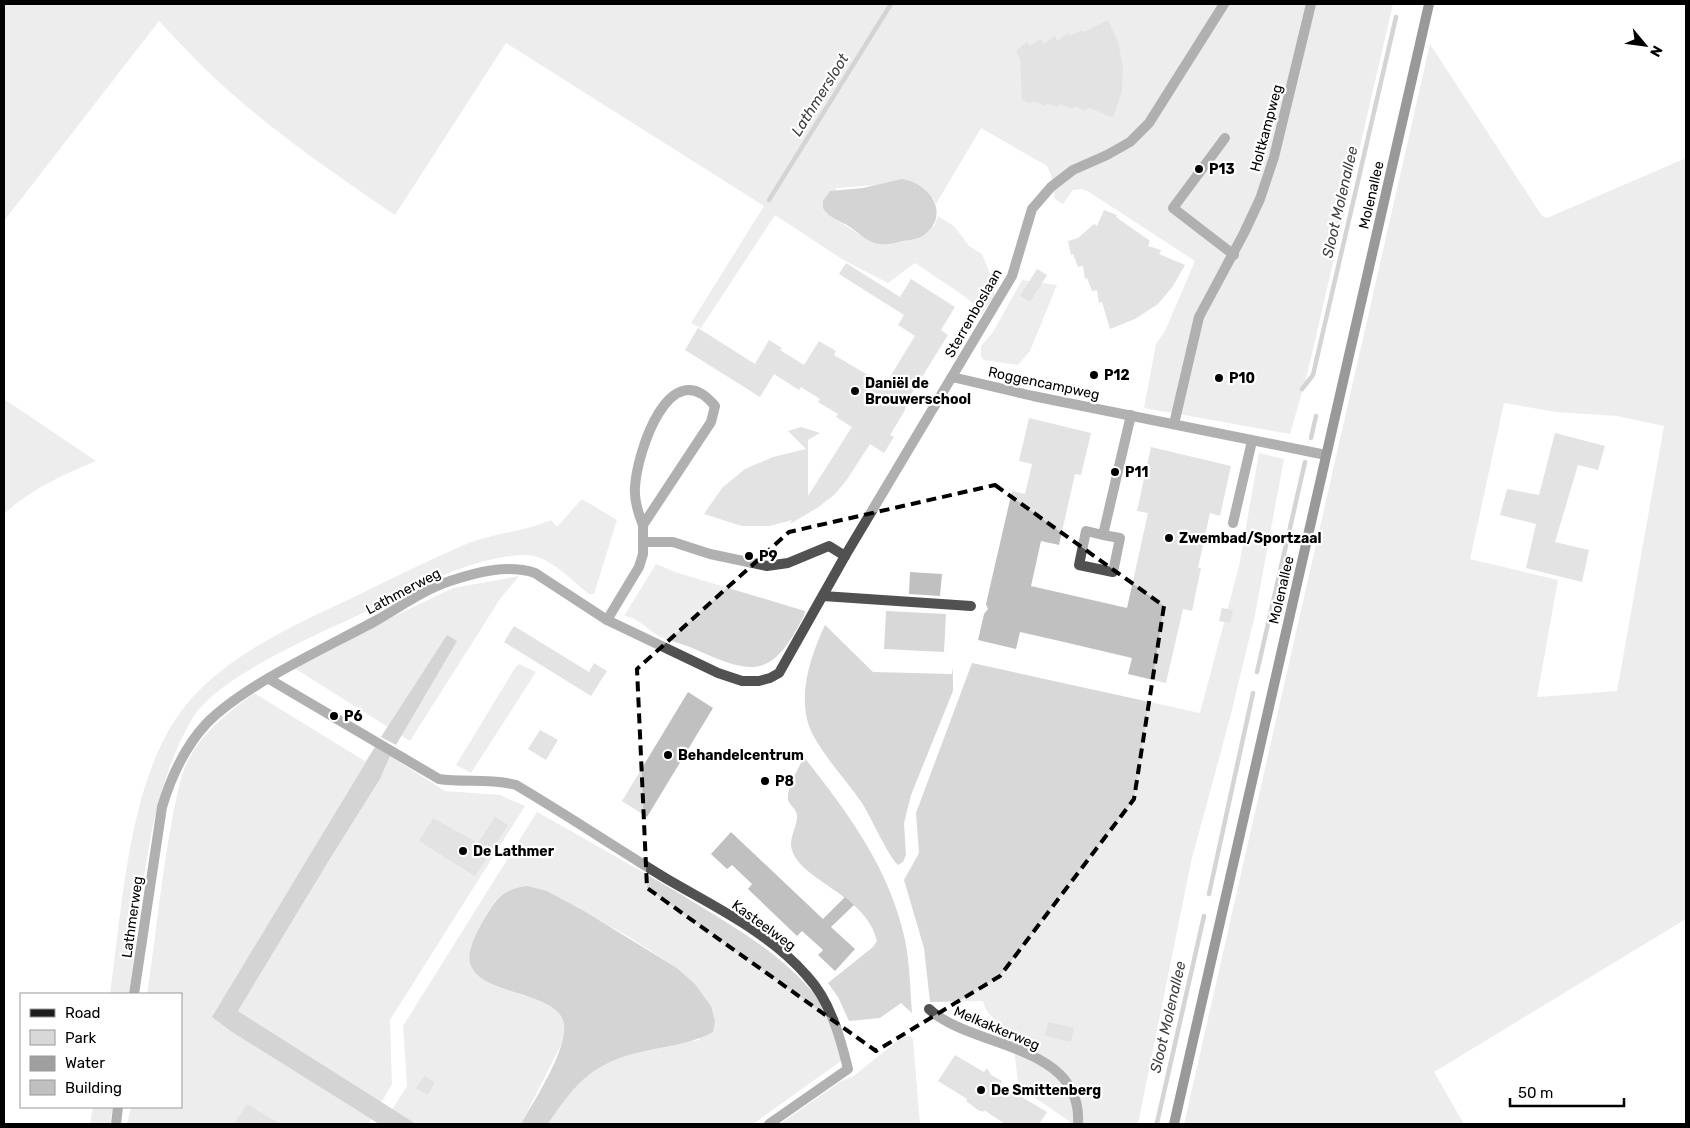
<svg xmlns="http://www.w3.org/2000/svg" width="1690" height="1128" viewBox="0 0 1690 1128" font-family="Rubik,sans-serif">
<rect width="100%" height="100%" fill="#fff"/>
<!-- green -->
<g fill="#d8d8d8" fill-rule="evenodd">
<path d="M4,4H1393L1307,375L1290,434L1144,408L1156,344L1165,331L1195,261L1089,192L1081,189L1073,190L1063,204L1055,199L1051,175L1047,166L981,128L936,204L933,198L877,185L836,188L830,216L870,241L934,226L938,216L954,226L969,246L982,254L992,279L995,296L983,312L964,296L915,263L888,283L845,261L775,215L701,328L691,323L764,206L506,43L395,215C329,170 262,124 204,68C189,53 174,37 159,21L4,221Z"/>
<path d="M1430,44L1542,216L1547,218L1686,158V919L1434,1072L1464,1124H1184ZM1504,403L1556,412L1617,416L1664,426L1617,691L1537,697L1558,580L1470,559Z"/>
<polygon points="1022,280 1057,285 1030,351 1018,365 984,360 981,356 981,346 993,332"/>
<path d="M4,399L96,461C61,476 33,488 4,514Z"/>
<path d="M1259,453L1284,459L1255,615L1230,718L1191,862L1138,1124H1069V1121L1018,1086C1016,1069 1016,1046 1007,1031C998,1018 987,1019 983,1001L930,1002L924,948L904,880L919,853L916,813L972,663L1200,713L1239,566Z"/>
<path d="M582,499L617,520L594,594H589C570,579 548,554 523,555C497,556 469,565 446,574C419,584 393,599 367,611C321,633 217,676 192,719C145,800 142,904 129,994H110C122,909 128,792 175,720C215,659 291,627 354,597C391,579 427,561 464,545C492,533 524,532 551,520L557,527Z"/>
<path d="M656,564L675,572L805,611L804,616C773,676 756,677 697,650C685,644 668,641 657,635C647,629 637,617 624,616Z"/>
<polygon points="519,576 500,599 410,741 291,666 453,588"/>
<polygon points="886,611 946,614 944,652 884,649"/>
<path d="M825,625L873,672L952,674L953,667V691L911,795L904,823L906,855L903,862L898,865C888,856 871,817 862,803C846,780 826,759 813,735C795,700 810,657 825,625Z"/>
<polygon points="519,664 536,672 471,773 456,765 515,668"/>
<path d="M254,693L365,761L375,747L213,1017L232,1032L371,1119L368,1124H127L131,1107H181V994H147C156,936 161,878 172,820C176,801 179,778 188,761C202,732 229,712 254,693Z"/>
<polygon points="390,756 445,791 500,795 525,806 390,1020 392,1084 381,1103 238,1011 328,862 380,779"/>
<path d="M804,757C848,813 890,869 905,940C910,964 910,989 912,1013L901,1003L880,1018L849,1021L838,997L828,983L873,947L877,941C867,895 801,881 792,850C788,839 797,828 797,816C797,809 790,806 788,800C786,788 799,768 804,757Z"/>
<path d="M537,812C586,839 634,867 682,895C727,923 774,948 810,989C826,1008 836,1036 841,1061L753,1124H548C558,1109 567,1094 580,1081C607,1053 664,1047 699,1040L711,1006L695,984L677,968L629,937L547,891L495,901L470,948L519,994L541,1000L558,1011L564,1021L565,1037L521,1124H416L392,1110L407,1086L403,1026Z"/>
<polygon points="910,1036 913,1039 920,1124 780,1124 840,1082 855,1075 902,1037"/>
<polygon points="93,1107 113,1107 110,1124 90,1124"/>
</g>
<!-- water -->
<g fill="#9f9f9f">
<path d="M902,179C929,183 952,214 924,235C919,239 909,240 902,241C895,243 887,245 880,244C868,243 859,233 850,227C841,221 828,218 823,208V201L830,191L863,188Z"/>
<polygon points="447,635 457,641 396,745 381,737"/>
<polygon points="375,747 390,756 380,779 328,862 238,1011 416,1124 379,1124 232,1032 212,1017"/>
<path d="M527,886L547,891L584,911L677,968L695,984L711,1006L715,1021L713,1032C695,1042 675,1045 654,1049C597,1060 579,1077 548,1124H521C533,1102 572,1044 563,1020C550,986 456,997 471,947C475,934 483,921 490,910C498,895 510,888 527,886Z"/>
</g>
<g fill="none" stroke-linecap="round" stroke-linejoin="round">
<!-- stream -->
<g stroke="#9f9f9f" stroke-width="4.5">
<polyline points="769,200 891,4"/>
<polyline points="1302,389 1313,375 1396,17"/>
<polyline points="1311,438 1316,416"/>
<polyline points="1257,672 1305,462"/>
<polyline points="1209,894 1253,693"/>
<polyline points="1157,1123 1204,916"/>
</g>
</g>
<!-- building -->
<g fill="#c0c0c0">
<polygon points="1108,20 1118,42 1123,67 1122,91 1113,118 1088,107 1086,111 1074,106 1073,109 1060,104 1058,107 1046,103 1045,106 1032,101 1031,104 1022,100 1020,59 1016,51 1027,42 1030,46 1041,39 1044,44 1055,36 1057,41 1068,33 1070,36 1082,30 1084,32"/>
<polygon points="1104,210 1117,215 1116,217 1150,241 1148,246 1161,250 1159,254 1185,265 1173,286 1158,304 1135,319 1110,329 1102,302 1099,303 1097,290 1092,291 1087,278 1085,279 1083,266 1078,267 1073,254 1071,255 1068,241 1078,238 1094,224 1097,226"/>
<polygon points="846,263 900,297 911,279 955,307 941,330 948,335 909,398 904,412 890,435 894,437 884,453 870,444 846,481 834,495 817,508 790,524 792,520 770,526 742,526 704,514 722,488 745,469 773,457 806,449 788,431 801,427 820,433 808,440 808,496 852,427 836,417 838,414 818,402 820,399 801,387 799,390 774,374 760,397 685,350 698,328 755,364 769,340 782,348 780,350 804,365 819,341 836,351 834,355 885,385 915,336 898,325 904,315 839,274"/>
<polygon points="1037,269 1047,275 1030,302 1020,296"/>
<polygon points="1029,418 1091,433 1081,475 1075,474 1059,545 1041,541 1031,586 1127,608 1148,513 1137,511 1151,447 1231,466 1220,516 1210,513 1198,568 1201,568 1192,611 1183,609 1166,683 1128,674 1132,658 1064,642 1020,632 1016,649 978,640 984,614 988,609 986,604 1012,491 1025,494 1032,464 1019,461"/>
<polygon points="1555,433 1605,446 1598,470 1578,465 1555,542 1589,550 1582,582 1526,568 1536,524 1500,515 1507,489 1539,495"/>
<polygon points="910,572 942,574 940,596 909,594"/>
<polygon points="1222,608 1233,610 1230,623 1219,621"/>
<polygon points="514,626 589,672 594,663 607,671 591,696 504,642"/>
<polygon points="688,692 713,708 647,817 622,801"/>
<polygon points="540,730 558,740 546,760 528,749"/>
<polygon points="495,817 508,825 475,876 419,841 433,818 478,843"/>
<polygon points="731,832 823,919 845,897 854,905 831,927 855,949 835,971 818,955 823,950 802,931 797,936 748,889 752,884 732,865 727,869 711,854"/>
<polygon points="1048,1022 1074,1028 1071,1042 1045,1036"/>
<polygon points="955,1055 984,1072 987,1068 991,1075 1002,1081 1000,1084 1047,1112 1039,1124 1005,1124 984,1110 983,1112 978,1110 966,1101 967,1099 938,1081"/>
<polygon points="424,1076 435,1082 428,1095 416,1088"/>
<polygon points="247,1104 280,1124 234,1124"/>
</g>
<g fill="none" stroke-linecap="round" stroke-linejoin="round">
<!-- minor -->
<g stroke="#515151" stroke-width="10">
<polyline points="1225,138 1173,208 1234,255"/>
<polyline points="952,377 1033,396 1326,455"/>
<polyline points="1174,424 1199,317 1244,233 1260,199 1274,157 1311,4"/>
<polyline points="1233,523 1252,441"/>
<polyline points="1103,535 1120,538 1113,572 1079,565 1086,531 1103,535 1131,415"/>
<polyline points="643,542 673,542 710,554 767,566 788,563 829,546 845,556"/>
<polyline points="823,596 971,606"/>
<path d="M607,620L639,567L643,554V525L711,422L715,406C670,351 637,452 635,487C634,500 638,513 643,525"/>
<path d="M269,679L439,779C464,783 491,778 516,785C567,815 616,848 667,879C715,907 770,933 807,976C830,1001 840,1036 848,1069L769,1124"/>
<path d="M134,994L162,807C171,777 184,748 206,724C245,684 326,648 377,620C400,607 425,589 450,581C477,572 508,564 535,573L607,620L718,673L742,681H759L770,678L779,673L845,556L1012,276L1032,209L1051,187L1073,170L1107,155L1130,142L1149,123L1224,4"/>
<path d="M929,1009C972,1049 1083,1043 1078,1124"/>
<polyline points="116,1124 118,1107"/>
</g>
<!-- secondary -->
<polyline stroke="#1e1e1e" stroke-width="10" points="1174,1124 1429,4"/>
</g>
<!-- marked area -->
<path d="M0 0H1690V1128H0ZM995,485L1164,606L1134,799L1000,976L876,1051L647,888L637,669L789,532Z" fill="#fff" fill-opacity=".55" fill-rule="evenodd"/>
<path fill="none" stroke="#000" stroke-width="4" stroke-dasharray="10 6" stroke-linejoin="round" d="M995,485L1164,606L1134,799L1000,976L876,1051L647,888L637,669L789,532Z"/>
<!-- markers -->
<g fill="#000" stroke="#fff" stroke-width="2">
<circle cx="1199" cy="169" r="5"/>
<circle cx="1094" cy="375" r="5"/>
<circle cx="1219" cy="378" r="5"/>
<circle cx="855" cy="391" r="5"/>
<circle cx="1115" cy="472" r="5"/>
<circle cx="1169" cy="538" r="5"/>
<circle cx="749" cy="556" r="5"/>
<circle cx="334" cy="716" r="5"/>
<circle cx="668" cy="755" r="5"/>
<circle cx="765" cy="781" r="5"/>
<circle cx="463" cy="851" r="5"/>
<circle cx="981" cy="1090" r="5"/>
</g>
<g text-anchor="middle" stroke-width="4.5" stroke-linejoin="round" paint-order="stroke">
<!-- street labels -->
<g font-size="14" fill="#000" stroke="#fff">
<text transform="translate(1266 128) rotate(-75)" y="5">Holtkampweg</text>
<text transform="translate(1371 195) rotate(-77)" y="5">Molenallee</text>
<text transform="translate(973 313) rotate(-60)" y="5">Sterrenboslaan</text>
<text transform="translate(1044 383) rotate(12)" y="5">Roggencampweg</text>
<text transform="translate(1281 590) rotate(-77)" y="5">Molenallee</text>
<text transform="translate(403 591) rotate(-28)" y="5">Lathmerweg</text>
<text transform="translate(132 917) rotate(-82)" y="5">Lathmerweg</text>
<text transform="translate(764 925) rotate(36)" y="5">Kasteelweg</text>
<text transform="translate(997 1028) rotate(23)" y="5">Melkakkerweg</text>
</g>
<!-- poi labels -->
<g font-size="14" font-weight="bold" fill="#000" stroke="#fff" text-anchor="start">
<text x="1209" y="174">P13</text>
<text x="1104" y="380">P12</text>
<text x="1229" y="383">P10</text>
<text x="865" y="388">Daniël de<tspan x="865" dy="16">Brouwerschool</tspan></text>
<text x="1125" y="477">P11</text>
<text x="1179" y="543">Zwembad/Sportzaal</text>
<text x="759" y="561">P9</text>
<text x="344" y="721">P6</text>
<text x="678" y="760">Behandelcentrum</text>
<text x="775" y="786">P8</text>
<text x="473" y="856">De Lathmer</text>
<text x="991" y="1095">De Smittenberg</text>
</g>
<!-- water labels -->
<g font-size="15" font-style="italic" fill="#404040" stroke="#fff">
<text transform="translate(820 95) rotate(-58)" y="5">Lathmersloot</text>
<text transform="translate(1340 202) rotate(-77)" y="5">Sloot Molenallee</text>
<text transform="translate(1168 1017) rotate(-77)" y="5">Sloot Molenallee</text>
</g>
</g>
<!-- border -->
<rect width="1690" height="1128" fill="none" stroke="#000000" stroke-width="10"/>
<!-- legend -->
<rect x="20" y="993" width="162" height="115" fill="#ffffff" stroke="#999999"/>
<rect x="30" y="1009" width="25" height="8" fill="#1e1e1e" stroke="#999999"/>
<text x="65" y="1018" font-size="15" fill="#000000">Road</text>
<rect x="30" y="1030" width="25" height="15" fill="#d8d8d8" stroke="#999999"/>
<text x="65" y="1043" font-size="15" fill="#000000">Park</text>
<rect x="30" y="1056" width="25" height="15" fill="#9f9f9f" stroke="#999999"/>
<text x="65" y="1068" font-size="15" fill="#000000">Water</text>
<rect x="30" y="1080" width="25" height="15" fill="#c0c0c0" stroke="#999999"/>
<text x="65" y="1093" font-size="15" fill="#000000">Building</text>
<!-- north arrow -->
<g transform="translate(1645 45) rotate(119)" stroke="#ffffff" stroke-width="4" paint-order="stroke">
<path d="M0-4L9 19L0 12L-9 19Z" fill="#000000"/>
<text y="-8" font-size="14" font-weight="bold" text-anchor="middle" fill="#000000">N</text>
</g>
<!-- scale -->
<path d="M1510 1098v8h114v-8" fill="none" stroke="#000000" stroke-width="2.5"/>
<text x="1518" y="1098" font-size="15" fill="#000000" stroke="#ffffff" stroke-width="4" paint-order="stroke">50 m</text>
</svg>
